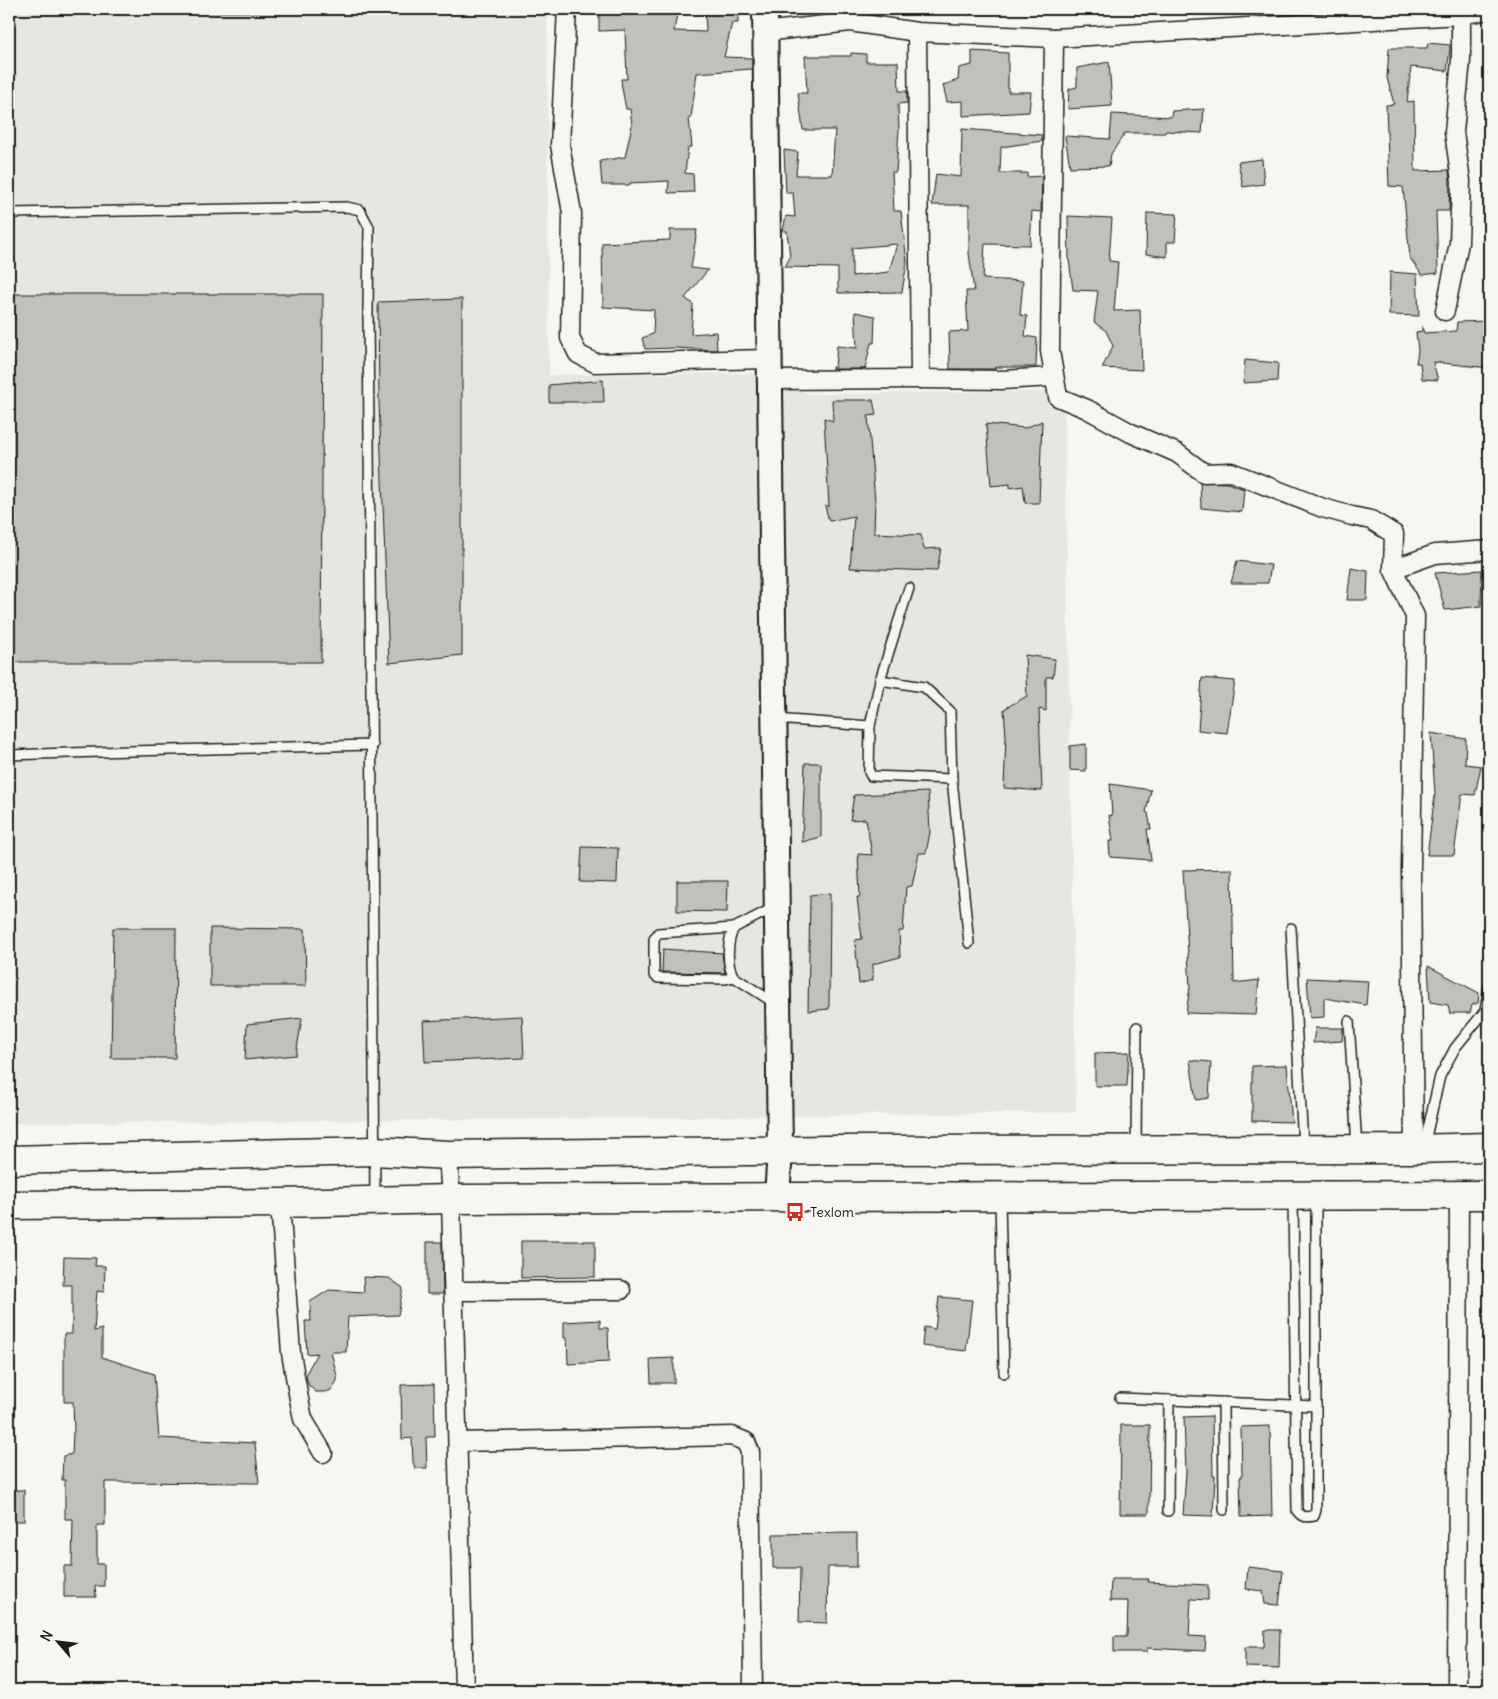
<svg xmlns="http://www.w3.org/2000/svg" width="1498" height="1699" viewBox="0 0 1498 1699" font-family="Delius,sans-serif">
<rect width="100%" height="100%" fill="#f6f6f2"/>
<filter id="ink" filterUnits="userSpaceOnUse"><feTurbulence type="fractalNoise" baseFrequency=".02" numOctaves="2"/><feDisplacementMap in="SourceGraphic" scale="10" xChannelSelector="R" yChannelSelector="G"/><feConvolveMatrix kernelMatrix="1 2 1 2 8 2 1 2 1" color-interpolation-filters="sRGB"/></filter>
<g filter="url(#ink)">
<!-- built -->
<polygon fill="#e6e6e2" points="9,9 547,9 549,375 758,373 808,394 1064,391 1076,1112 551,1119 9,1123"/>
<!-- green -->
<polygon fill="#d6d6d2" stroke="#797977" points="180,9 373,9 373,11 180,13"/>
<!-- building -->
<g fill="#c0c0bd" stroke="#1c1c1c" fill-rule="evenodd">
<polygon points="599,9 640,9 640,15 669,9 678,9 674,31 706,32 705,9 738,9 738,23 732,23 724,57 752,58 752,69 697,73 691,118 689,118 692,147 688,147 685,173 693,174 694,192 668,193 669,181 630,183 630,185 602,185 600,161 625,157 632,125 630,109 626,109 622,88 621,79 627,79 625,30 599,31"/>
<polygon points="1428,43 1450,45 1450,49 1447,71 1411,67 1407,102 1414,101 1415,171 1449,170 1450,182 1449,211 1436,211 1438,273 1422,275 1410,258 1403,187 1389,186 1386,105 1394,104 1387,78 1389,48 1427,48"/>
<polygon points="972,51 1008,53 1008,92 1031,92 1029,112 963,116 963,101 947,102 943,85 958,80 959,68 972,65"/>
<path d="M851,53L866,54V62H898L899,91H907V103L898,104L899,130L896,172H892L894,211H901L907,262L902,292L838,293V268L785,267L790,257L787,231H783L786,216L795,217L793,193H786L784,150L798,152L796,175H832L835,130H803L798,93H807L805,56H851ZM897,244L889,272L852,276V248Z"/>
<polygon points="1109,62 1112,106 1068,109 1069,89 1077,87 1077,68"/>
<polygon points="1204,109 1202,133 1166,131 1165,133 1125,133 1111,154 1109,166 1070,167 1065,136 1110,139 1112,114 1171,117 1172,111"/>
<polygon points="962,129 1042,135 1042,141 1001,147 1000,173 1027,173 1027,177 1042,176 1041,212 1032,211 1030,245 985,244 983,279 1023,281 1020,315 1027,316 1025,336 1037,338 1036,367 995,367 995,369 950,369 949,332 968,331 966,291 974,291 969,253 969,205 932,205 936,174 961,177"/>
<polygon points="1262,159 1264,184 1243,187 1238,162"/>
<polygon points="1147,213 1177,214 1175,242 1167,242 1167,257 1146,254"/>
<polygon points="1068,216 1112,218 1109,261 1118,262 1114,311 1140,310 1142,370 1102,368 1113,346 1106,331 1094,322 1098,291 1073,290 1069,259"/>
<polygon points="670,230 697,230 691,268 708,270 685,298 693,304 691,334 716,332 717,350 675,348 645,349 642,338 653,334 654,310 603,307 602,243 670,240"/>
<polygon points="1390,272 1417,274 1419,316 1389,315"/>
<polygon points="9,294 323,294 321,662 9,662"/>
<polygon points="462,299 462,655 389,663 379,401 378,302"/>
<polygon points="855,312 875,316 874,343 871,343 865,369 832,369 832,367 835,367 837,346 857,348"/>
<polygon points="1489,321 1489,368 1433,362 1438,380 1422,379 1420,363 1416,363 1418,351 1416,332 1422,331 1422,326 1424,333 1456,331 1457,322"/>
<polygon points="1245,360 1278,363 1277,381 1243,383"/>
<polygon points="603,380 604,402 549,402 549,385"/>
<polygon points="832,400 873,400 876,415 868,416 875,501 874,533 921,535 924,549 941,548 937,571 850,568 854,516 829,521 825,506 829,506 824,418 833,421"/>
<polygon points="1042,421 1039,503 1025,503 1023,486 1010,488 1010,484 991,486 986,424 1025,428"/>
<polygon points="1200,482 1227,483 1244,489 1242,512 1201,508"/>
<polygon points="1237,561 1271,565 1268,583 1231,583"/>
<polygon points="1351,568 1368,571 1367,600 1347,600"/>
<polygon points="1482,570 1481,606 1445,610 1435,573"/>
<polygon points="1025,655 1055,659 1053,677 1046,677 1046,711 1039,709 1042,791 1004,788 1006,737 1004,709 1027,696"/>
<polygon points="1202,678 1235,681 1227,733 1198,730"/>
<polygon points="1431,733 1466,739 1465,764 1481,766 1475,795 1462,794 1454,855 1427,855 1435,794"/>
<polygon points="1086,744 1086,771 1070,770 1070,746"/>
<polygon points="805,763 821,763 821,837 802,842"/>
<polygon points="1110,784 1151,790 1146,812 1148,813 1151,829 1147,829 1151,860 1110,857 1109,841 1113,841 1109,815 1112,816"/>
<polygon points="928,792 930,832 926,853 919,853 912,886 906,887 903,931 899,931 900,957 873,964 873,980 859,984 855,940 862,939 857,897 860,897 858,854 872,855 866,819 850,820 854,795"/>
<polygon points="582,847 618,848 617,883 580,882"/>
<polygon points="1232,869 1234,983 1259,980 1256,1015 1186,1013 1190,987 1183,870"/>
<polygon points="677,881 728,881 727,912 677,911"/>
<polygon points="830,893 829,1009 808,1011 810,895"/>
<polygon points="113,928 176,928 175,1058 111,1058"/>
<polygon points="210,928 305,929 306,986 210,986"/>
<polygon points="663,949 722,953 725,973 662,972"/>
<polygon points="1428,966 1479,993 1478,1003 1472,1005 1470,1013 1450,1013 1448,1005 1430,1002"/>
<polygon points="1307,978 1368,981 1366,1005 1324,998 1324,1017 1310,1018"/>
<polygon points="522,1016 524,1058 425,1062 423,1021"/>
<polygon points="302,1018 296,1055 245,1060 247,1024"/>
<polygon points="1315,1028 1343,1028 1342,1041 1313,1043"/>
<polygon points="1129,1052 1127,1086 1095,1086 1095,1053"/>
<polygon points="1190,1060 1211,1062 1209,1098 1196,1100"/>
<polygon points="1287,1065 1292,1122 1252,1121 1252,1066"/>
<polygon points="521,1241 595,1241 595,1277 521,1278"/>
<polygon points="427,1242 442,1242 443,1294 427,1294"/>
<polygon points="64,1257 96,1258 95,1266 105,1266 104,1292 97,1291 94,1331 102,1329 102,1357 154,1374 159,1438 255,1443 259,1483 105,1482 105,1525 97,1525 97,1564 104,1564 104,1586 95,1586 96,1597 64,1597 64,1566 72,1566 73,1519 65,1519 65,1480 62,1480 63,1456 72,1454 73,1432 74,1432 73,1402 64,1402 64,1334 72,1334 72,1285 63,1285"/>
<polygon points="363,1277 389,1278 403,1288 398,1315 348,1317 346,1352 331,1352 337,1376 337,1381 331,1390 326,1392 316,1392 309,1386 306,1377 307,1372 317,1353 307,1354 305,1321 311,1321 310,1302 329,1290 364,1292"/>
<polygon points="939,1297 972,1300 966,1351 922,1346 924,1327 935,1329"/>
<polygon points="600,1320 600,1328 608,1328 609,1362 568,1364 567,1338 564,1338 564,1322"/>
<polygon points="674,1358 674,1383 651,1383 650,1359"/>
<polygon points="434,1384 435,1437 426,1437 427,1468 415,1468 413,1462 412,1438 402,1439 401,1385"/>
<polygon points="1212,1416 1213,1476 1215,1476 1213,1516 1183,1515 1186,1472 1184,1417"/>
<polygon points="1121,1425 1150,1425 1149,1514 1120,1514"/>
<polygon points="1270,1426 1272,1516 1241,1517 1240,1477 1242,1477 1241,1427"/>
<rect x="9" y="1490" width="15" height="31"/>
<polygon points="857,1533 857,1567 828,1567 827,1623 799,1622 800,1568 773,1568 773,1534"/>
<polygon points="1248,1567 1283,1571 1279,1605 1265,1604 1263,1591 1246,1589"/>
<polygon points="1111,1579 1149,1579 1148,1582 1208,1585 1208,1600 1191,1599 1189,1636 1206,1637 1205,1651 1147,1648 1147,1652 1114,1652 1114,1636 1127,1636 1128,1601 1110,1601"/>
<polygon points="1265,1630 1280,1630 1279,1668 1245,1667 1245,1647 1264,1647"/>
</g>
<g fill="none" stroke-linecap="round" stroke-linejoin="round">
<!-- lane casing -->
<g stroke="#1c1c1c" stroke-width="12">
<g id="lane">
<polyline points="9,213 347,207 360,210 369,227 368,311 375,1198"/>
<polyline points="880,680 924,687 950,711 952,779 969,943"/>
<polyline points="775,719 870,726 880,680 909,588"/>
<polyline points="870,726 869,772 871,776 952,779"/>
<polyline points="9,755 130,751 373,745"/>
<path d="M775,907L734,928C727,941 726,965 734,977L776,1004"/>
<polyline points="734,928 658,933 654,939 654,975 658,978 726,979 734,977"/>
<polyline points="1291,928 1303,1146"/>
<polyline points="1349,1021 1357,1147"/>
<polyline points="1424,1146 1440,1076 1455,1048 1485,1011 1489,986"/>
<polyline points="1136,1147 1137,1027"/>
<path d="M1293,1197L1297,1511C1302,1518 1306,1517 1314,1516L1316,1510V1198"/>
<polyline points="1000,1199 1004,1373"/>
<polyline points="1120,1398 1316,1406"/>
<polyline points="1223,1402 1224,1510"/>
<polyline points="1168,1511 1169,1400"/>
</g>
</g>
<!-- street casing -->
<g stroke="#1c1c1c" stroke-width="21">
<g id="street">
<polyline points="567,9 560,145 572,213 570,338 578,354 595,363 769,359"/>
<polyline points="764,32 850,22 917,32 1054,38 1461,15 1489,10"/>
<polyline points="917,32 920,379"/>
<polyline points="1054,38 1050,351 1058,397 1087,409 1131,433 1177,453 1204,473 1231,472 1323,508 1352,516 1371,520 1394,534 1393,569 1415,616 1411,870 1414,1149"/>
<polyline points="1445,311 1459,243 1461,181 1454,132 1461,60 1461,9"/>
<polyline points="770,380 920,379 1002,380 1053,377"/>
<polyline points="1393,569 1435,554 1489,550"/>
<polyline points="448,1155 451,1199 464,1690"/>
<polyline points="280,1203 291,1353 299,1399 303,1419 323,1453"/>
<polyline points="454,1291 621,1290"/>
<polyline points="458,1442 732,1436 746,1442 750,1452 753,1690"/>
<polyline points="1457,1690 1459,1195"/>
</g>
</g>
<!-- secondary casing -->
<g stroke="#1c1c1c" stroke-width="28">
<polyline id="secondary" points="765,9 780,1150 777,1197"/>
</g>
<!-- highway casing -->
<g stroke="#1c1c1c" stroke-width="31">
<g id="highway">
<polyline points="9,1160 374,1151 448,1155 828,1150 1414,1149 1489,1147"/>
<polyline points="9,1205 280,1203 451,1199 800,1197 1489,1195"/>
</g>
</g>
<!-- lane -->
<use href="#lane" stroke="#f6f6f2" stroke-width="9"/>
<!-- street -->
<use href="#street" stroke="#f6f6f2" stroke-width="18"/>
<!-- secondary -->
<use href="#secondary" stroke="#f6f6f2" stroke-width="24"/>
<!-- highway -->
<use href="#highway" stroke="#f6f6f2" stroke-width="28"/>
</g>
</g>
<!-- icons -->
<defs>
<g id="bus-bare" transform="scale(1.5)"><path d="M-5-6H5V4H4V6H2V4H-2V6H-4V4H-5ZM-3.5-4V0h7V-4ZM-3.5 1.2v1.5H-2V1.2ZM2 1.2v1.5H3.5V1.2Z" fill="#c8321e" stroke="#f6f6f2" stroke-width="2.5" paint-order="stroke"/></g>
</defs>
<g fill-rule="evenodd">
<use href="#bus-bare" x="795" y="1212"/>
</g>
<g text-anchor="middle" stroke-width="4.5" stroke-linejoin="round" paint-order="stroke">
<!-- poi labels -->
<g font-size="14" fill="#1c1c1c" stroke="#f6f6f2" text-anchor="start">
<text x="810" y="1217">Texlom</text>
</g>
</g>
<!-- margin -->
<rect width="1498" height="1699" fill="none" stroke="#f6f6f2" stroke-width="30"/>
<rect x="15" y="15" width="1468" height="1669" fill="none" stroke="#1c1c1c" stroke-width="2" filter="url(#ink)"/>
<!-- north arrow -->
<g transform="translate(58 1642) rotate(298)" stroke="#f6f6f2" stroke-width="4" paint-order="stroke">
<path d="M0-4L9 19L0 12L-9 19Z" fill="#1c1c1c"/>
<text y="-8" font-size="14" font-weight="bold" text-anchor="middle" fill="#1c1c1c">N</text>
</g>
</svg>
